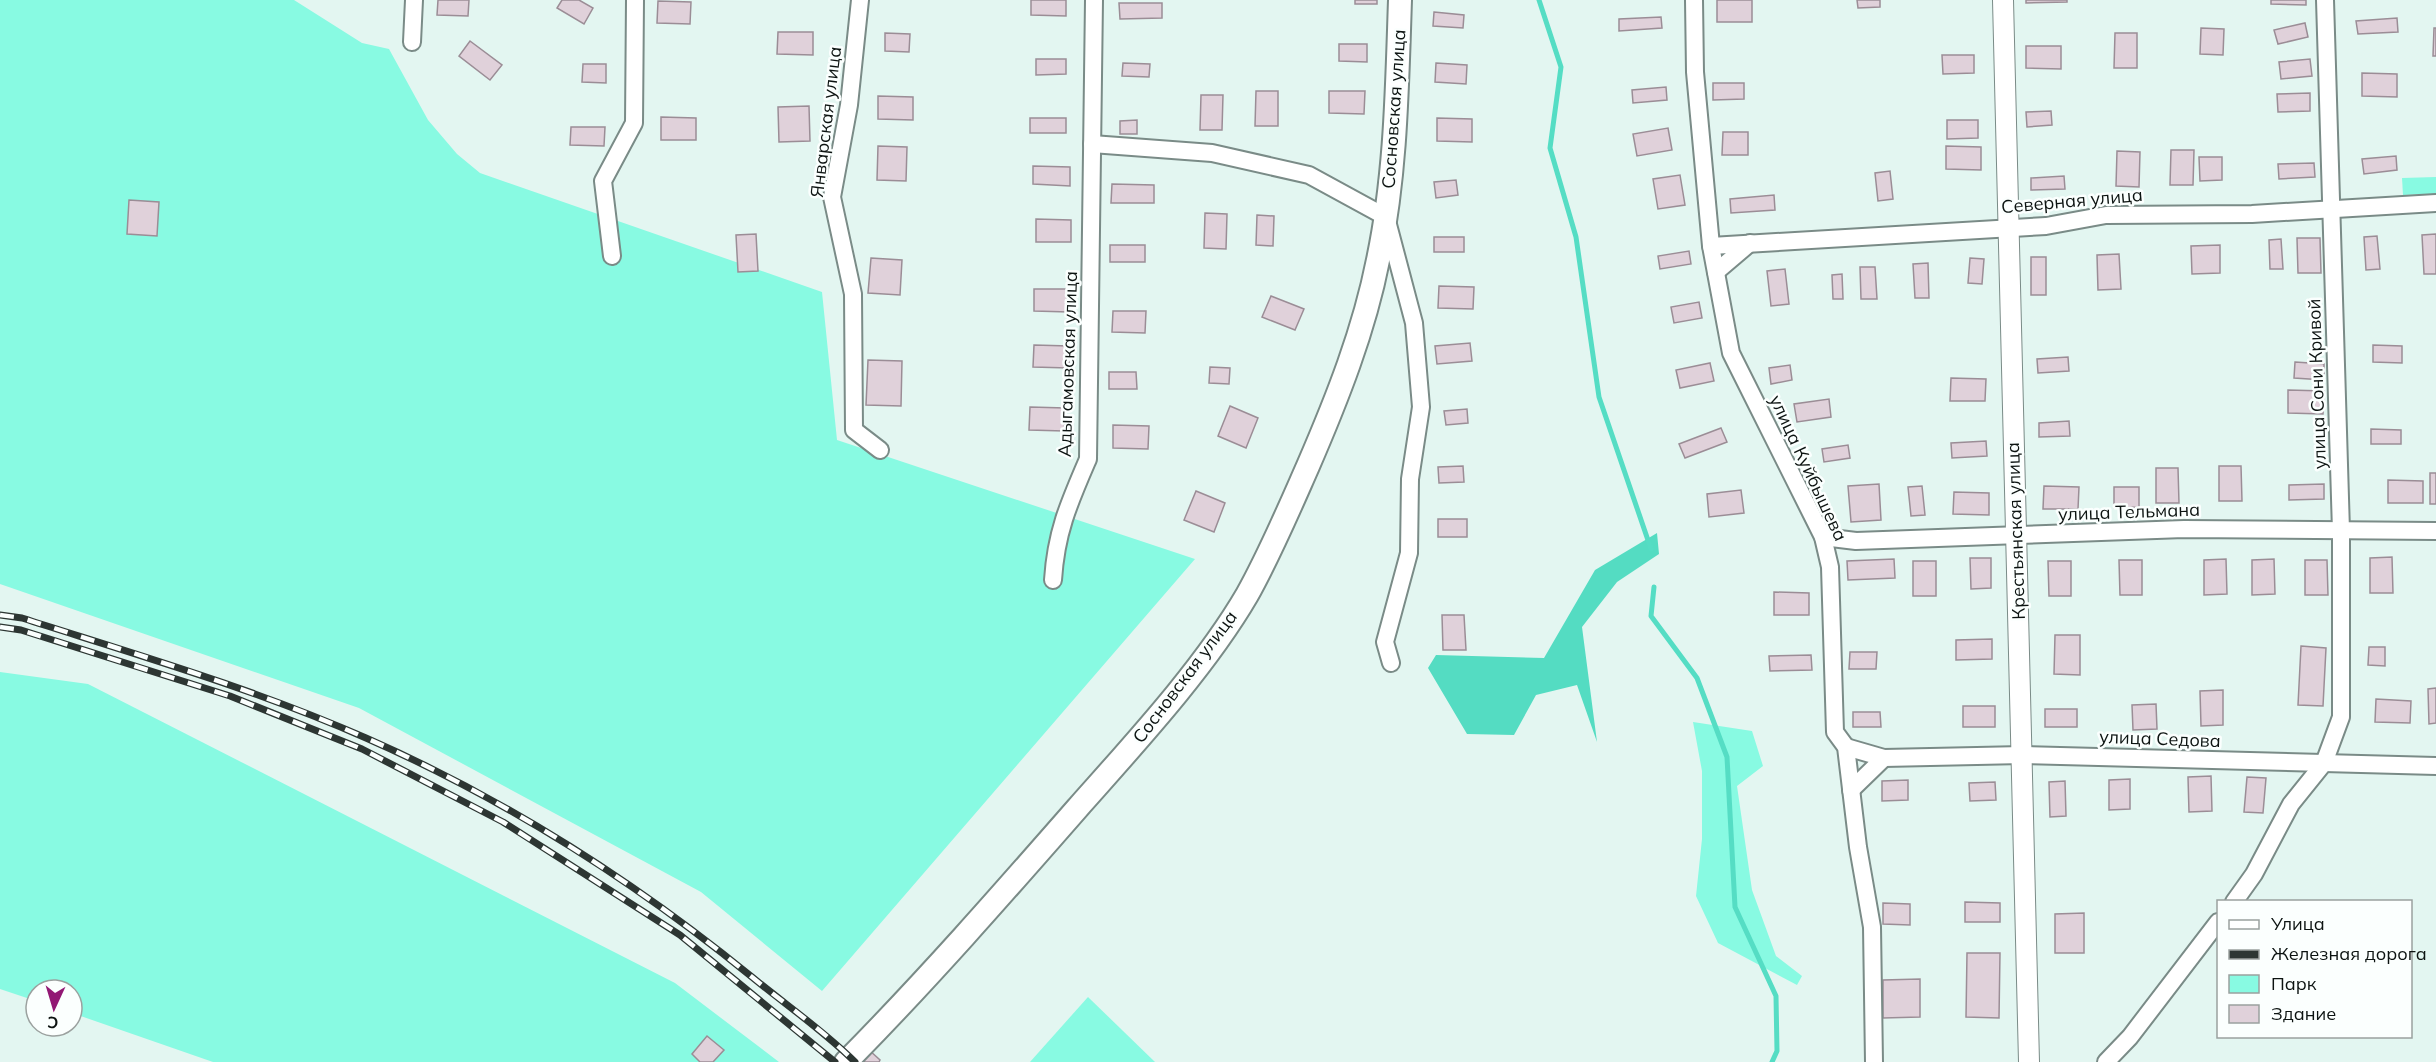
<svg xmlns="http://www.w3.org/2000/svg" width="2436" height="1062" viewBox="0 0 2436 1062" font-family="Mulish,sans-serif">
<rect width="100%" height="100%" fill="#e3f6f1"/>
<!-- green -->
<g fill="#88fae2">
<polygon points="0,0 294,0 362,43 389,49 428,120 457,154 480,173 822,292 837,440 1195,559 822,991 701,892 359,708 0,584"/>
<polygon points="2436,177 2436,194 2403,195 2402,178"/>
<polygon points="0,672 88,684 675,983 779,1062 213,1062 72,1013 72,990 36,990 36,1001 0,989"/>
<polygon points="1693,722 1752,731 1763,766 1737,786 1752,890 1776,956 1802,976 1797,985 1718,943 1696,896 1702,839 1702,771"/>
<polygon points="1088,997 1155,1062 1030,1062"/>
</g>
<!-- forest -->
<polygon fill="#54dcc2" points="1657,533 1659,554 1617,582 1582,627 1597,742 1577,685 1536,695 1514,735 1467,734 1428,668 1436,655 1544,658 1595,570"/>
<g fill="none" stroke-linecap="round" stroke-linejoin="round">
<!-- stream -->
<g stroke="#55ddc4" stroke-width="5">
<polyline points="1539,0 1561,67 1550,148 1576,237 1599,397 1651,549"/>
<polyline points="1654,587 1651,616 1697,678 1727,757 1735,907 1776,996 1777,1051 1772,1062"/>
</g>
</g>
<!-- building -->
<g fill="#e0d1da" stroke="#9b8d96" stroke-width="1.5">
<polygon points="438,0 469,0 468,16 437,15"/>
<polygon points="562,0 579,0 593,8 584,24 557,8"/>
<polygon points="1031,0 1066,0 1066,16 1031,15"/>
<rect x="1355" y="0" width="22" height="4"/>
<rect x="1717" y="0" width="35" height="22"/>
<polygon points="1857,0 1880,0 1880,7 1858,8"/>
<polygon points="2026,0 2067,0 2067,2 2026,3"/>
<polygon points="2271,0 2306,0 2306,5 2271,4"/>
<polygon points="658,1 691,2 690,24 657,23"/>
<polygon points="1119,3 1162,3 1162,18 1120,19"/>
<polygon points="1434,12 1464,15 1463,28 1433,26"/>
<polygon points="1661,17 1662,28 1619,31 1619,19"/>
<polygon points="2397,18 2398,32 2358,34 2356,21"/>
<polygon points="2305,23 2308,37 2278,44 2274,30"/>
<polygon points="2201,28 2224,29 2223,55 2200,54"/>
<polygon points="2434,28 2436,28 2436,56 2433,56"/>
<polygon points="778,32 813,32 813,55 777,54"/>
<polygon points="885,33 910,34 909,52 885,51"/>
<polygon points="2115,33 2137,33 2137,68 2114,68"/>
<polygon points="470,41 502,65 490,80 459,56"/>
<polygon points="1339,44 1367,44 1367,62 1339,61"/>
<polygon points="2026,46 2061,46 2061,69 2026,68"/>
<polygon points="1942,55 1974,55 1974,73 1943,74"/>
<polygon points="1036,59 1066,59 1066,74 1036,75"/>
<polygon points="2310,59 2312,76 2281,79 2279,62"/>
<polygon points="1123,63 1150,64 1149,77 1122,76"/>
<polygon points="1436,63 1467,65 1466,84 1435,82"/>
<polygon points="583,64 606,64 606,83 582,82"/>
<polygon points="2362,73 2397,74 2397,97 2362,96"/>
<polygon points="1713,83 1744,83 1744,99 1713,100"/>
<polygon points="1666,87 1667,100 1633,103 1632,90"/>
<polygon points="1256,91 1278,91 1278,126 1255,126"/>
<polygon points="1329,91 1365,91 1364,114 1329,113"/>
<polygon points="2310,93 2310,111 2278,112 2277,94"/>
<polygon points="1201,95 1223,95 1222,130 1200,130"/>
<polygon points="878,96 913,97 913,120 878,119"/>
<polygon points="809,106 810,141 779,142 778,107"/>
<polygon points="2051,111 2052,125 2027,127 2026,112"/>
<polygon points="661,117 696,118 696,140 661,140"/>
<rect x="1030" y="118" width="36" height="15"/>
<polygon points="1437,118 1472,119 1472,142 1437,141"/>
<polygon points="1137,120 1137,134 1120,134 1120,121"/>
<polygon points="1947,120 1978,120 1978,138 1947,139"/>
<polygon points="571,127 605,127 604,146 570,145"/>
<polygon points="1668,128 1672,150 1637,156 1633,134"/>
<polygon points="1723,132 1748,132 1748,155 1722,155"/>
<polygon points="878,146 907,147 906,181 877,180"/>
<polygon points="1946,146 1981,147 1981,170 1946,169"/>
<polygon points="2171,150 2194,150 2193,185 2170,185"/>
<polygon points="2117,151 2140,152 2139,187 2116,186"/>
<polygon points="2396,156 2397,170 2364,174 2362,159"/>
<polygon points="2199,157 2222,157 2222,180 2200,181"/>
<polygon points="2314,163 2315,177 2279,179 2278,164"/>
<polygon points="1033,166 1070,167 1070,186 1033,184"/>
<polygon points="1890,171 1893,199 1878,201 1875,173"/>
<polygon points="1680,175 1685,205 1658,209 1653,179"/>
<polygon points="2064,176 2065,189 2031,190 2031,178"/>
<polygon points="1456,180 1458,195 1436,198 1434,182"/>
<polygon points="1112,184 1154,185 1154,203 1111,203"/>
<polygon points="1774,195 1775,210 1731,213 1730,199"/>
<polygon points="129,200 159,202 157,236 127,234"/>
<polygon points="1205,213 1227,214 1226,249 1204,248"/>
<polygon points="1257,215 1274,216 1273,246 1256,245"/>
<polygon points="1036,219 1071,220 1071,242 1036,242"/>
<polygon points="756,234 758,271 738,272 736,235"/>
<polygon points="2436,234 2436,274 2424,274 2422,235"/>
<polygon points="2377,236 2380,269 2366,270 2364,237"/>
<rect x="1434" y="237" width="30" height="15"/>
<polygon points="2297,238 2320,238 2321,273 2298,273"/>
<polygon points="2281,239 2283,269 2270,269 2269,240"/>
<rect x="1110" y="245" width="35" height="17"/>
<polygon points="2220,245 2220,273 2192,274 2191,246"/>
<polygon points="1689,251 1691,264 1660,269 1658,256"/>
<polygon points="2119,254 2121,289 2098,290 2097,255"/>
<rect x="2031" y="257" width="15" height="38"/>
<polygon points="871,258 902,260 900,295 868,293"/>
<polygon points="1970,258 1984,259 1982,284 1968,283"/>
<polygon points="1928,263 1929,298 1915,298 1913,264"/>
<polygon points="1860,267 1875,267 1877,299 1861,299"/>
<polygon points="1785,269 1789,304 1771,306 1767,271"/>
<polygon points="1842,274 1843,299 1833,299 1832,275"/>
<polygon points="1439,286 1474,287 1473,309 1438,308"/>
<polygon points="1034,289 1069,289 1069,312 1034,311"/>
<polygon points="1271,296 1304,309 1295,330 1262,317"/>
<polygon points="1699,302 1702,318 1674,323 1671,307"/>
<polygon points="1113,311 1146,311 1145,333 1112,332"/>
<polygon points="1470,343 1472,361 1437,364 1435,346"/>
<polygon points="1034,345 1069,346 1069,368 1033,367"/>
<polygon points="2373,345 2402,346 2402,363 2373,362"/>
<polygon points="2068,357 2069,371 2038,373 2037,359"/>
<polygon points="868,360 902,361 901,406 866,405"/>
<polygon points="2295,362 2324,364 2324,380 2294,378"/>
<polygon points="1710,363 1714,381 1680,388 1676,370"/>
<polygon points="1790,365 1792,380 1771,384 1769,368"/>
<polygon points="1210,367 1230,368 1229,384 1209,383"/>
<polygon points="1109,372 1136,372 1137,389 1109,389"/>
<polygon points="1951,378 1986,379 1985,401 1950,401"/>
<polygon points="2288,390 2324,391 2323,414 2288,413"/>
<polygon points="1829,399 1831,417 1797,422 1794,404"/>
<polygon points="1230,406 1258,418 1246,448 1218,436"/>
<polygon points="1030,407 1065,408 1064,431 1029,430"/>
<polygon points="1467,409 1468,423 1446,425 1444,411"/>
<polygon points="2069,421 2070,436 2039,437 2039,423"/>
<polygon points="1113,425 1149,426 1148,449 1113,448"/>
<polygon points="1721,428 1727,442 1685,458 1679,444"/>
<polygon points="2371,429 2401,430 2401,444 2371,444"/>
<polygon points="1986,441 1987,456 1952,458 1951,443"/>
<polygon points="1848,445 1850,458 1824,462 1822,449"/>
<polygon points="1463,466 1464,482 1439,483 1438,467"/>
<polygon points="2219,466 2241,466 2242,501 2219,501"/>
<polygon points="2156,468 2178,468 2179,503 2156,503"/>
<rect x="2430" y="473" width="6" height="31"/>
<polygon points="2388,480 2423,481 2423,503 2388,503"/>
<polygon points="1879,484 1881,520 1851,522 1848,486"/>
<polygon points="2324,484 2324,499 2289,500 2289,485"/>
<polygon points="1922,486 1925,515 1911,516 1908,487"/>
<polygon points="2044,486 2079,487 2078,509 2043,509"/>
<polygon points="2114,487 2139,487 2139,507 2114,508"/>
<polygon points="1741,490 1744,513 1709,517 1707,494"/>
<polygon points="1196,491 1225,503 1214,532 1184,520"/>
<polygon points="1954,492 1989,493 1989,515 1953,514"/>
<rect x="1438" y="519" width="29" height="18"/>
<polygon points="2392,557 2393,593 2370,593 2370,558"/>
<polygon points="1970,558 1991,558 1991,588 1971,589"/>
<polygon points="1894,559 1895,578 1848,580 1847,561"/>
<polygon points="2226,559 2227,594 2204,595 2204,560"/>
<polygon points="2274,559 2275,594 2252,595 2252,560"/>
<polygon points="2119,560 2142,560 2142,595 2120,595"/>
<polygon points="2305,560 2327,560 2328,595 2305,595"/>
<rect x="1913" y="561" width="23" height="35"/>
<polygon points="2048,561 2071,561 2071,596 2049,596"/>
<polygon points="1774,592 1809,593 1809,615 1774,615"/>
<polygon points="1442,615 1464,615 1466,650 1443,650"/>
<polygon points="2055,635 2080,635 2080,675 2054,674"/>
<polygon points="1992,639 1992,659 1956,660 1956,640"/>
<polygon points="2301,646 2326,648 2323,706 2298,705"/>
<polygon points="2369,647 2385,647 2385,666 2368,665"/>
<polygon points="1850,652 1877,652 1876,669 1849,669"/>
<polygon points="1811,655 1812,670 1770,671 1769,656"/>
<polygon points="2436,688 2436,723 2429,724 2428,689"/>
<polygon points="2223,690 2223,725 2201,726 2200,691"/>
<polygon points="2376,699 2411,701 2410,723 2375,722"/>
<polygon points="2156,704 2157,729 2133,730 2132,705"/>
<rect x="1963" y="706" width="32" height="21"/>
<rect x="2045" y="709" width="32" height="18"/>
<polygon points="1853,712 1880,712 1881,727 1853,727"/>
<polygon points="2211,776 2212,811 2189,812 2188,777"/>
<polygon points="2247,777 2266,778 2263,813 2244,812"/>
<polygon points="2130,779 2130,809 2109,810 2109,780"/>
<polygon points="1908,780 1908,800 1882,801 1882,781"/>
<polygon points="2065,781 2066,816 2050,817 2049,782"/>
<polygon points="1995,782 1996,800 1970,801 1969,783"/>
<polygon points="1965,902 2000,903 2000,922 1965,922"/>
<polygon points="1883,903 1910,904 1910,925 1883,924"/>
<polygon points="2084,913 2084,953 2055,953 2055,914"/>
<polygon points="1967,953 2000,953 1999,1018 1966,1017"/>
<polygon points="1920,979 1920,1017 1883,1018 1883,980"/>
<polygon points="707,1036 724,1050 713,1062 700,1062 692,1054"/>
<polygon points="869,1050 880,1060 879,1062 865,1062 861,1058"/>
</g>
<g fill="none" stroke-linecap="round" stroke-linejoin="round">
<!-- minor casing -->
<g stroke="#7a8b87" stroke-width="20">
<g id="minor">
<polyline points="860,0 849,105 832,197 853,294 854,430 880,450"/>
<polyline points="1694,0 1695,72 1711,246 1731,353 1823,537 1830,567 1835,732 1846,747 1858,847 1872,927 1874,1062"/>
<polyline points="412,42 414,0"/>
<polyline points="1092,144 1212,153 1309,175 1386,217 1414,323 1421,407 1410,479 1409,553 1385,642 1391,663"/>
<polyline points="1711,246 2046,226 2106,215 2252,214 2436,203"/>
<polyline points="612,256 603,181 634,123 635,0"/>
<polyline points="1716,272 1750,243"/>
<polyline points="1823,537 1856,541 2184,529 2436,531"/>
<path d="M1053,580C1056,532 1069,503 1088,459L1094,0"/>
<polyline points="1846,747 1884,758 2023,755 2436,766"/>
<polyline points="1851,790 1884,758"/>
<polyline points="2234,902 2254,874 2291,804 2324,763 2341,717 2341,531 2325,0"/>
<polyline points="2106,1062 2130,1037 2218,922"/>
</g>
</g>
<!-- tertiary casing -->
<g stroke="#7a8b87" stroke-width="22">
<polyline id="tertiary" points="2003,0 2029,1062"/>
</g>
<!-- secondary casing -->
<g stroke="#7a8b87" stroke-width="26">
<path id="secondary" d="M846,1062C928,979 1004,892 1081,804C1136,742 1205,667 1247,595C1270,554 1289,509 1308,466C1337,399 1364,331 1378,260C1396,175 1397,87 1400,0"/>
</g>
<!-- minor -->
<use href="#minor" stroke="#fff" stroke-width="16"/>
<!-- tertiary -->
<use href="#tertiary" stroke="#fff" stroke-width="20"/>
<!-- secondary -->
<use href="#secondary" stroke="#fff" stroke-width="22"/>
<!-- rail casing -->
<g stroke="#2d3633" stroke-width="7">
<g id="rail">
<path d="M0,615L22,618C138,655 255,689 366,738C505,799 634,881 752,977C786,1005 824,1031 855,1062"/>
<polyline points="0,627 21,630 230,696 362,749 503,822 680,935 835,1062"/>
</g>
</g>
<!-- rail -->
<use href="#rail" stroke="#fbfffe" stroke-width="4.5" stroke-dasharray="14" stroke-linecap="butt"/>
</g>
<g text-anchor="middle" stroke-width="5" stroke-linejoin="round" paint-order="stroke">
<!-- street labels -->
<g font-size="18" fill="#0c1311" stroke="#fbfffe">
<text transform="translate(1394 109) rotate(-86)" y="6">Сосновская улица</text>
<text transform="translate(826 122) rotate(-83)" y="6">Январская улица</text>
<text transform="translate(2072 201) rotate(-5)" y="6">Северная улица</text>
<text transform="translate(1068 364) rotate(-88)" y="6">Адыгамовская улица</text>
<text transform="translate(2317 384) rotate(-92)" y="6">улица Сони Кривой</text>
<text transform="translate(1808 468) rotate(65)" y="6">улица Куйбышева</text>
<text transform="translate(2129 512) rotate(-2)" y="6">улица Тельмана</text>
<text transform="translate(2016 531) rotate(-92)" y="6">Крестьянская улица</text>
<text transform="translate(1185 677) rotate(-53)" y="6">Сосновская улица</text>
<text transform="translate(2160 739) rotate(2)" y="6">улица Седова</text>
</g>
</g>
<!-- legend -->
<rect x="2217" y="900" width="195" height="138" fill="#fbfffe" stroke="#9ba19f" stroke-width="1.5"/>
<rect x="2229" y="920" width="30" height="9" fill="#ffffff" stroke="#9ba19f" stroke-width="1.5"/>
<text x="2271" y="930" font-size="18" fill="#0c1311">Улица</text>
<rect x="2229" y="950" width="30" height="9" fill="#2d3633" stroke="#9ba19f" stroke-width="1.5"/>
<text x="2271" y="960" font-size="18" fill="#0c1311">Железная дорога</text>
<rect x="2229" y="975" width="30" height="18" fill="#88fae2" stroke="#9ba19f" stroke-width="1.5"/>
<text x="2271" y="990" font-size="18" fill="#0c1311">Парк</text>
<rect x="2229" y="1005" width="30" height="18" fill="#e0d1da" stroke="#9ba19f" stroke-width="1.5"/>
<text x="2271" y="1020" font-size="18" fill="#0c1311">Здание</text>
<!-- north arrow -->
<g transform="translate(54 1008) rotate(184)"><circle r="28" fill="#fbfffe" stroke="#9ba19f" stroke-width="1.5"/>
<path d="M0-4.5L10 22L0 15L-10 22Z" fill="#921874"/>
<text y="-9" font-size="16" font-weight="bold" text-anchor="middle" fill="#0c1311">С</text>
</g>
</svg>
